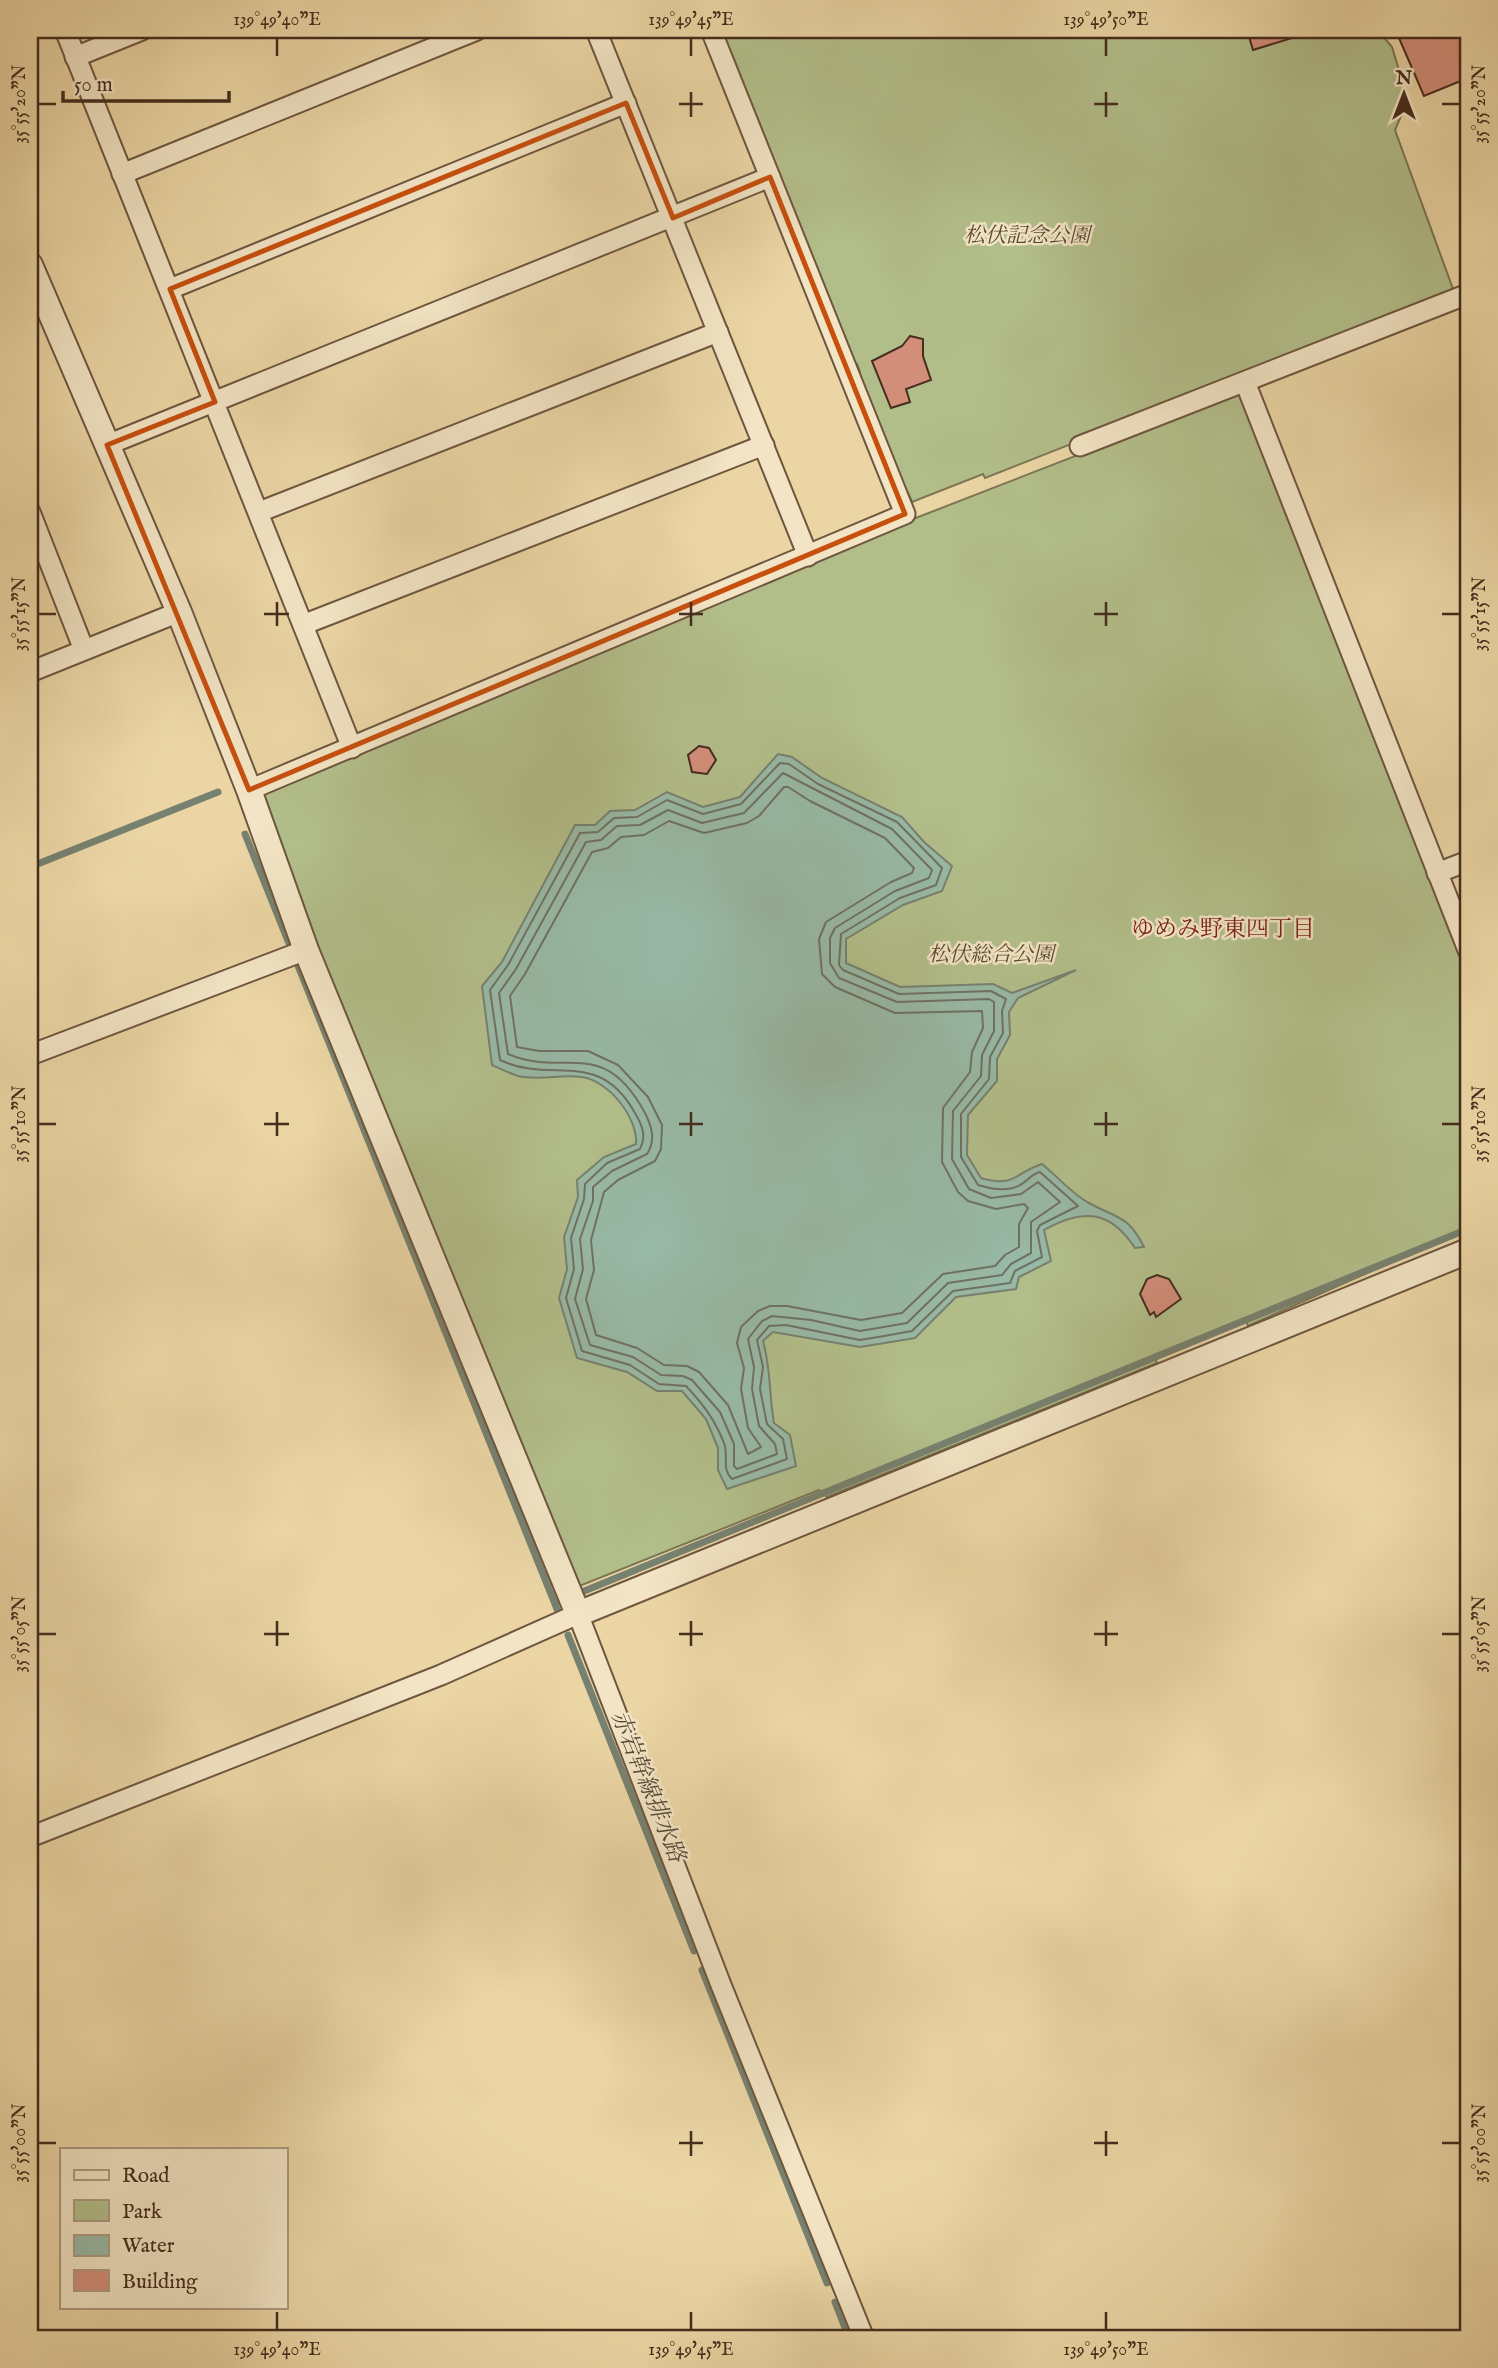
<svg xmlns="http://www.w3.org/2000/svg" width="1498" height="2368" viewBox="0 0 1498 2368" font-family="'IM FELL English','Noto Serif JP',serif">
<rect width="100%" height="100%" fill="#ebd5a4"/>
<filter id="stains"><feTurbulence type="fractalNoise" baseFrequency=".00286" numOctaves="4"/><feColorMatrix values="0 0 0 0 .2 0 0 0 0 .09 0 0 0 0 .02 0 0 0 .5 -.17"/></filter>
<radialGradient id="worn" r=".72"><stop offset=".6" stop-color="#630" stop-opacity="0"/><stop offset="1" stop-color="#630" stop-opacity=".3"/></radialGradient>
<!-- green -->
<g fill="#b2be8a" stroke="#7c7554" stroke-width="2">
<polygon points="719,30 1378,30 1392,47 1408,100 1395,130 1453,289 1430,298 1431,302 985,478 983,474 912,502 908,493 901,495 856,375 860,372 857,364 853,366"/>
<polygon points="1240,392 1468,970 1468,1228 1248,1326 1245,1318 1154,1355 1157,1363 827,1497 819,1490 567,1591 255,795 908,521"/>
</g>
<!-- water -->
<path fill="#98b9a6" stroke="#77816f" stroke-width="2" d="M778,754L792,757L822,778L902,817L924,842L952,866L942,891L903,905L846,939V963L900,987L993,984L1012,993L1076,970L1018,998L1009,1012L1010,1035L997,1059V1081L968,1115L967,1155L981,1178C1015,1188 1014,1173 1042,1164C1057,1176 1072,1194 1089,1203C1118,1219 1128,1215 1144,1247L1135,1248C1110,1210 1083,1208 1044,1230L1051,1261L1019,1277L1016,1289L956,1297L915,1338L885,1343L860,1347L773,1332L763,1341C771,1369 769,1395 774,1423L790,1435L796,1466L727,1489L718,1470V1448L706,1419L682,1391H657L627,1372L577,1358L559,1298L567,1269L564,1237L578,1197L577,1180L604,1157L636,1144C638,1118 609,1081 582,1077C561,1074 539,1081 518,1076C509,1073 501,1069 492,1065L482,986L502,962L575,825H595L610,811L635,810L667,792L703,807L740,797Z"/>
<g fill="none" stroke-linecap="round" stroke-linejoin="round">
<!-- shore -->
<g stroke="#6e7262" stroke-width="2">
<path d="M780,763L789,764L818,784L897,822L942,868L936,885L900,898L841,934L839,965L843,970L899,994L991,991L1006,999L1002,1011L1003,1033L990,1057L989,1079L961,1114V1157L978,1185C991,1189 1008,1192 1020,1185C1028,1181 1031,1174 1040,1172L1078,1206L1040,1225L1037,1231L1042,1257L1015,1271L1010,1283L953,1291L912,1331L884,1336L860,1340L786,1325L769,1326L757,1340L763,1367L760,1389L767,1424L783,1439L787,1459L732,1479C721,1469 729,1456 724,1443C715,1420 703,1404 686,1386L659,1384L630,1365L582,1351L566,1298L574,1269L571,1238L584,1199L585,1184L607,1163L640,1149C647,1136 642,1125 635,1113C598,1047 553,1085 500,1060L490,990L508,965L580,833L598,832L614,818L637,817L667,800L703,814L741,804Z"/>
<path d="M783,773L892,829L932,870L929,878L895,891L835,928L830,938V963L839,978L897,1002L989,999L994,1002V1031L982,1055L981,1076L953,1111L952,1159L969,1189L991,1198L1021,1194L1038,1182L1060,1202L1031,1222V1253L1011,1264L1002,1275L948,1283L907,1323L860,1331L811,1320L772,1316L762,1321L748,1339L754,1367L752,1389L759,1426L775,1444L777,1454L737,1469L734,1466V1444L720,1412L692,1380L683,1376L661,1375L633,1357L590,1345L575,1299L583,1269L580,1239L593,1201V1187L612,1171L647,1154C656,1140 652,1127 645,1113C602,1034 565,1079 508,1054L499,993L516,969L586,842L601,840L617,826L640,825L668,810L702,823L744,813Z"/>
<polygon points="784,787 788,787 810,801 885,838 914,868 912,873 891,882 826,922 819,939 822,974 835,987 895,1013 982,1011 983,1028 972,1052 970,1072 943,1108 942,1162 958,1192 968,1201 996,1209 1024,1204 1028,1208 1019,1224 1019,1247 1005,1255 995,1266 943,1274 902,1313 861,1320 787,1306 770,1306 758,1311 741,1327 737,1343 744,1368 741,1389 748,1428 761,1447 748,1454 728,1405 699,1372 687,1366 664,1365 637,1348 596,1335 586,1299 594,1270 591,1240 604,1192 618,1180 655,1161 661,1149 662,1125 648,1097 618,1065 588,1051 539,1051 517,1047 510,996 525,974 592,852 608,848 621,837 644,835 669,821 704,833 747,823 759,816"/>
</g>
<!-- stream -->
<g stroke="#77816f" stroke-width="7">
<polyline points="245,834 559,1614"/>
<polyline points="30,867 218,792"/>
<polyline points="555,1603 1468,1229"/>
<polyline points="568,1635 694,1951"/>
<polyline points="702,1970 827,2283"/>
<polyline points="835,2302 849,2338"/>
</g>
</g>
<!-- building -->
<g fill="#d38e7a" stroke="#452c1d" stroke-width="2">
<polygon points="1247,30 1304,30 1305,34 1253,50"/>
<polygon points="1419,30 1468,30 1468,78 1424,96 1399,38"/>
<polygon points="910,336 923,339 923,356 931,380 906,389 910,402 891,408 872,361 902,346"/>
<polygon points="699,746 709,748 716,760 707,774 692,772 688,755"/>
<polygon points="1157,1275 1169,1279 1181,1299 1156,1317 1154,1312 1150,1315 1140,1294 1147,1279"/>
</g>
<g fill="none" stroke-linecap="round" stroke-linejoin="round">
<!-- minor casing -->
<g stroke="#6e563f" stroke-width="23">
<g id="minor">
<polyline points="65,30 352,748"/>
<polyline points="596,30 808,556"/>
<polyline points="75,57 142,30"/>
<polyline points="122,174 477,30"/>
<polyline points="170,289 626,103"/>
<polyline points="1245,382 1468,950"/>
<polyline points="107,445 770,177"/>
<polyline points="1080,446 1468,294"/>
<polyline points="30,512 84,650"/>
<polyline points="259,512 718,332"/>
<polyline points="305,624 764,445"/>
<polyline points="30,672 179,612"/>
<polyline points="249,790 905,514 711,30"/>
<polyline points="1437,873 1468,861"/>
<polyline points="30,1055 306,950"/>
<polyline points="30,1837 441,1675 578,1614 721,1985 864,2338"/>
</g>
</g>
<!-- tertiary casing -->
<g stroke="#6e563f" stroke-width="28">
<polyline id="tertiary" points="30,265 179,612 249,790 306,950 578,1614 1468,1251"/>
</g>
<!-- minor -->
<use href="#minor" stroke="#f2e4c4" stroke-width="19"/>
<!-- tertiary -->
<use href="#tertiary" stroke="#f2e4c4" stroke-width="24"/>
</g>
<!-- marked area -->
<path fill="none" stroke="#c7500f" stroke-width="5" stroke-linejoin="round" d="M626,103L673,218L770,177L905,514L249,790L107,445L215,402L170,289Z"/>
<!-- ticks -->
<path fill="none" stroke="#452c1d" stroke-width="2.5" d="M277,38V56M691,38V56M1106,38V56M691,92V117M1106,92V117M38,104H56M679,104H703M1094,104H1118M1442,104H1460M277,602V626M691,602V626M1106,602V626M38,614H56M264,614H289M679,614H703M1094,614H1118M1442,614H1460M277,1112V1136M691,1112V1136M1106,1112V1136M38,1124H56M264,1124H289M679,1124H703M1094,1124H1118M1442,1124H1460M277,1621V1646M691,1621V1646M1106,1621V1646M38,1634H56M264,1634H289M679,1634H703M1094,1634H1118M1442,1634H1460M691,2131V2156M1106,2131V2156M38,2143H56M679,2143H703M1094,2143H1118M1442,2143H1460M277,2312V2330M691,2312V2330M1106,2312V2330"/>
<g text-anchor="middle" stroke-width="5" stroke-linejoin="round" paint-order="stroke">
<!-- park labels -->
<g font-size="21" font-style="italic" fill="#5b4933" stroke="#f2e4c4">
<text x="1027" y="242">松伏記念公園</text>
<text x="991" y="961">松伏総合公園</text>
</g>
<!-- neighbourhood labels -->
<g font-size="23" fill="#7a1f14" stroke="#f2e4c4">
<text x="1223" y="936">ゆめみ野東四丁目</text>
</g>
<!-- water labels -->
<g font-size="23" font-style="italic" fill="#564838" stroke="#f2e4c4">
<text transform="translate(649 1786) rotate(68)" y="8">赤岩幹線排水路</text>
</g>
</g>
<!-- margin -->
<rect width="1498" height="2368" fill="none" stroke="#ebd5a4" stroke-width="77"/>
<!-- legend -->
<rect x="60" y="2148" width="228" height="161" fill="#f2e4c4" stroke="#ad9a81" stroke-width="2"/>
<rect x="74" y="2170" width="35" height="10" fill="#f2e4c4" stroke="#ad9a81" stroke-width="2"/>
<text x="122" y="2182" font-size="21" fill="#452c1d">Road</text>
<rect x="74" y="2200" width="35" height="21" fill="#b2be8a" stroke="#ad9a81" stroke-width="2"/>
<text x="122" y="2218" font-size="21" fill="#452c1d">Park</text>
<rect x="74" y="2235" width="35" height="21" fill="#98b9a6" stroke="#ad9a81" stroke-width="2"/>
<text x="122" y="2252" font-size="21" fill="#452c1d">Water</text>
<rect x="74" y="2270" width="35" height="21" fill="#d38e7a" stroke="#ad9a81" stroke-width="2"/>
<text x="122" y="2288" font-size="21" fill="#452c1d">Building</text>
<!-- north arrow -->
<g transform="translate(1404 94)" stroke="#f2e4c4" stroke-width="5" paint-order="stroke">
<path d="M0-5L12 26L0 18L-12 26Z" fill="#452c1d"/>
<text y="-10" font-size="19" font-weight="bold" text-anchor="middle" fill="#452c1d">N</text>
</g>
<!-- scale -->
<path d="M63 91v10h166v-10" fill="none" stroke="#452c1d" stroke-width="3.5"/>
<text x="74" y="91" font-size="21" fill="#452c1d" stroke="#f2e4c4" stroke-width="5" paint-order="stroke">50 m</text>
<rect x="38" y="38" width="1422" height="2292" fill="none" stroke="#452c1d" stroke-width="2.5"/>
<g font-size="18" text-anchor="middle" fill="#452c1d">
<text x="277" y="25">139°49'40"E</text>
<text x="691" y="25">139°49'45"E</text>
<text x="1106" y="25">139°49'50"E</text>
<text transform="translate(19 104) rotate(-90)" y="6">35°55'20"N</text>
<text transform="translate(1479 104) rotate(-90)" y="6">35°55'20"N</text>
<text transform="translate(19 614) rotate(-90)" y="6">35°55'15"N</text>
<text transform="translate(1479 614) rotate(-90)" y="6">35°55'15"N</text>
<text transform="translate(19 1124) rotate(-90)" y="6">35°55'10"N</text>
<text transform="translate(1479 1124) rotate(-90)" y="6">35°55'10"N</text>
<text transform="translate(19 1634) rotate(-90)" y="6">35°55'05"N</text>
<text transform="translate(1479 1634) rotate(-90)" y="6">35°55'05"N</text>
<text transform="translate(19 2143) rotate(-90)" y="6">35°55'00"N</text>
<text transform="translate(1479 2143) rotate(-90)" y="6">35°55'00"N</text>
<text x="277" y="2355">139°49'40"E</text>
<text x="691" y="2355">139°49'45"E</text>
<text x="1106" y="2355">139°49'50"E</text>
</g>
<rect width="100%" height="100%" filter="url(#stains)"/>
<rect width="100%" height="100%" fill="url(#worn)"/>
</svg>
